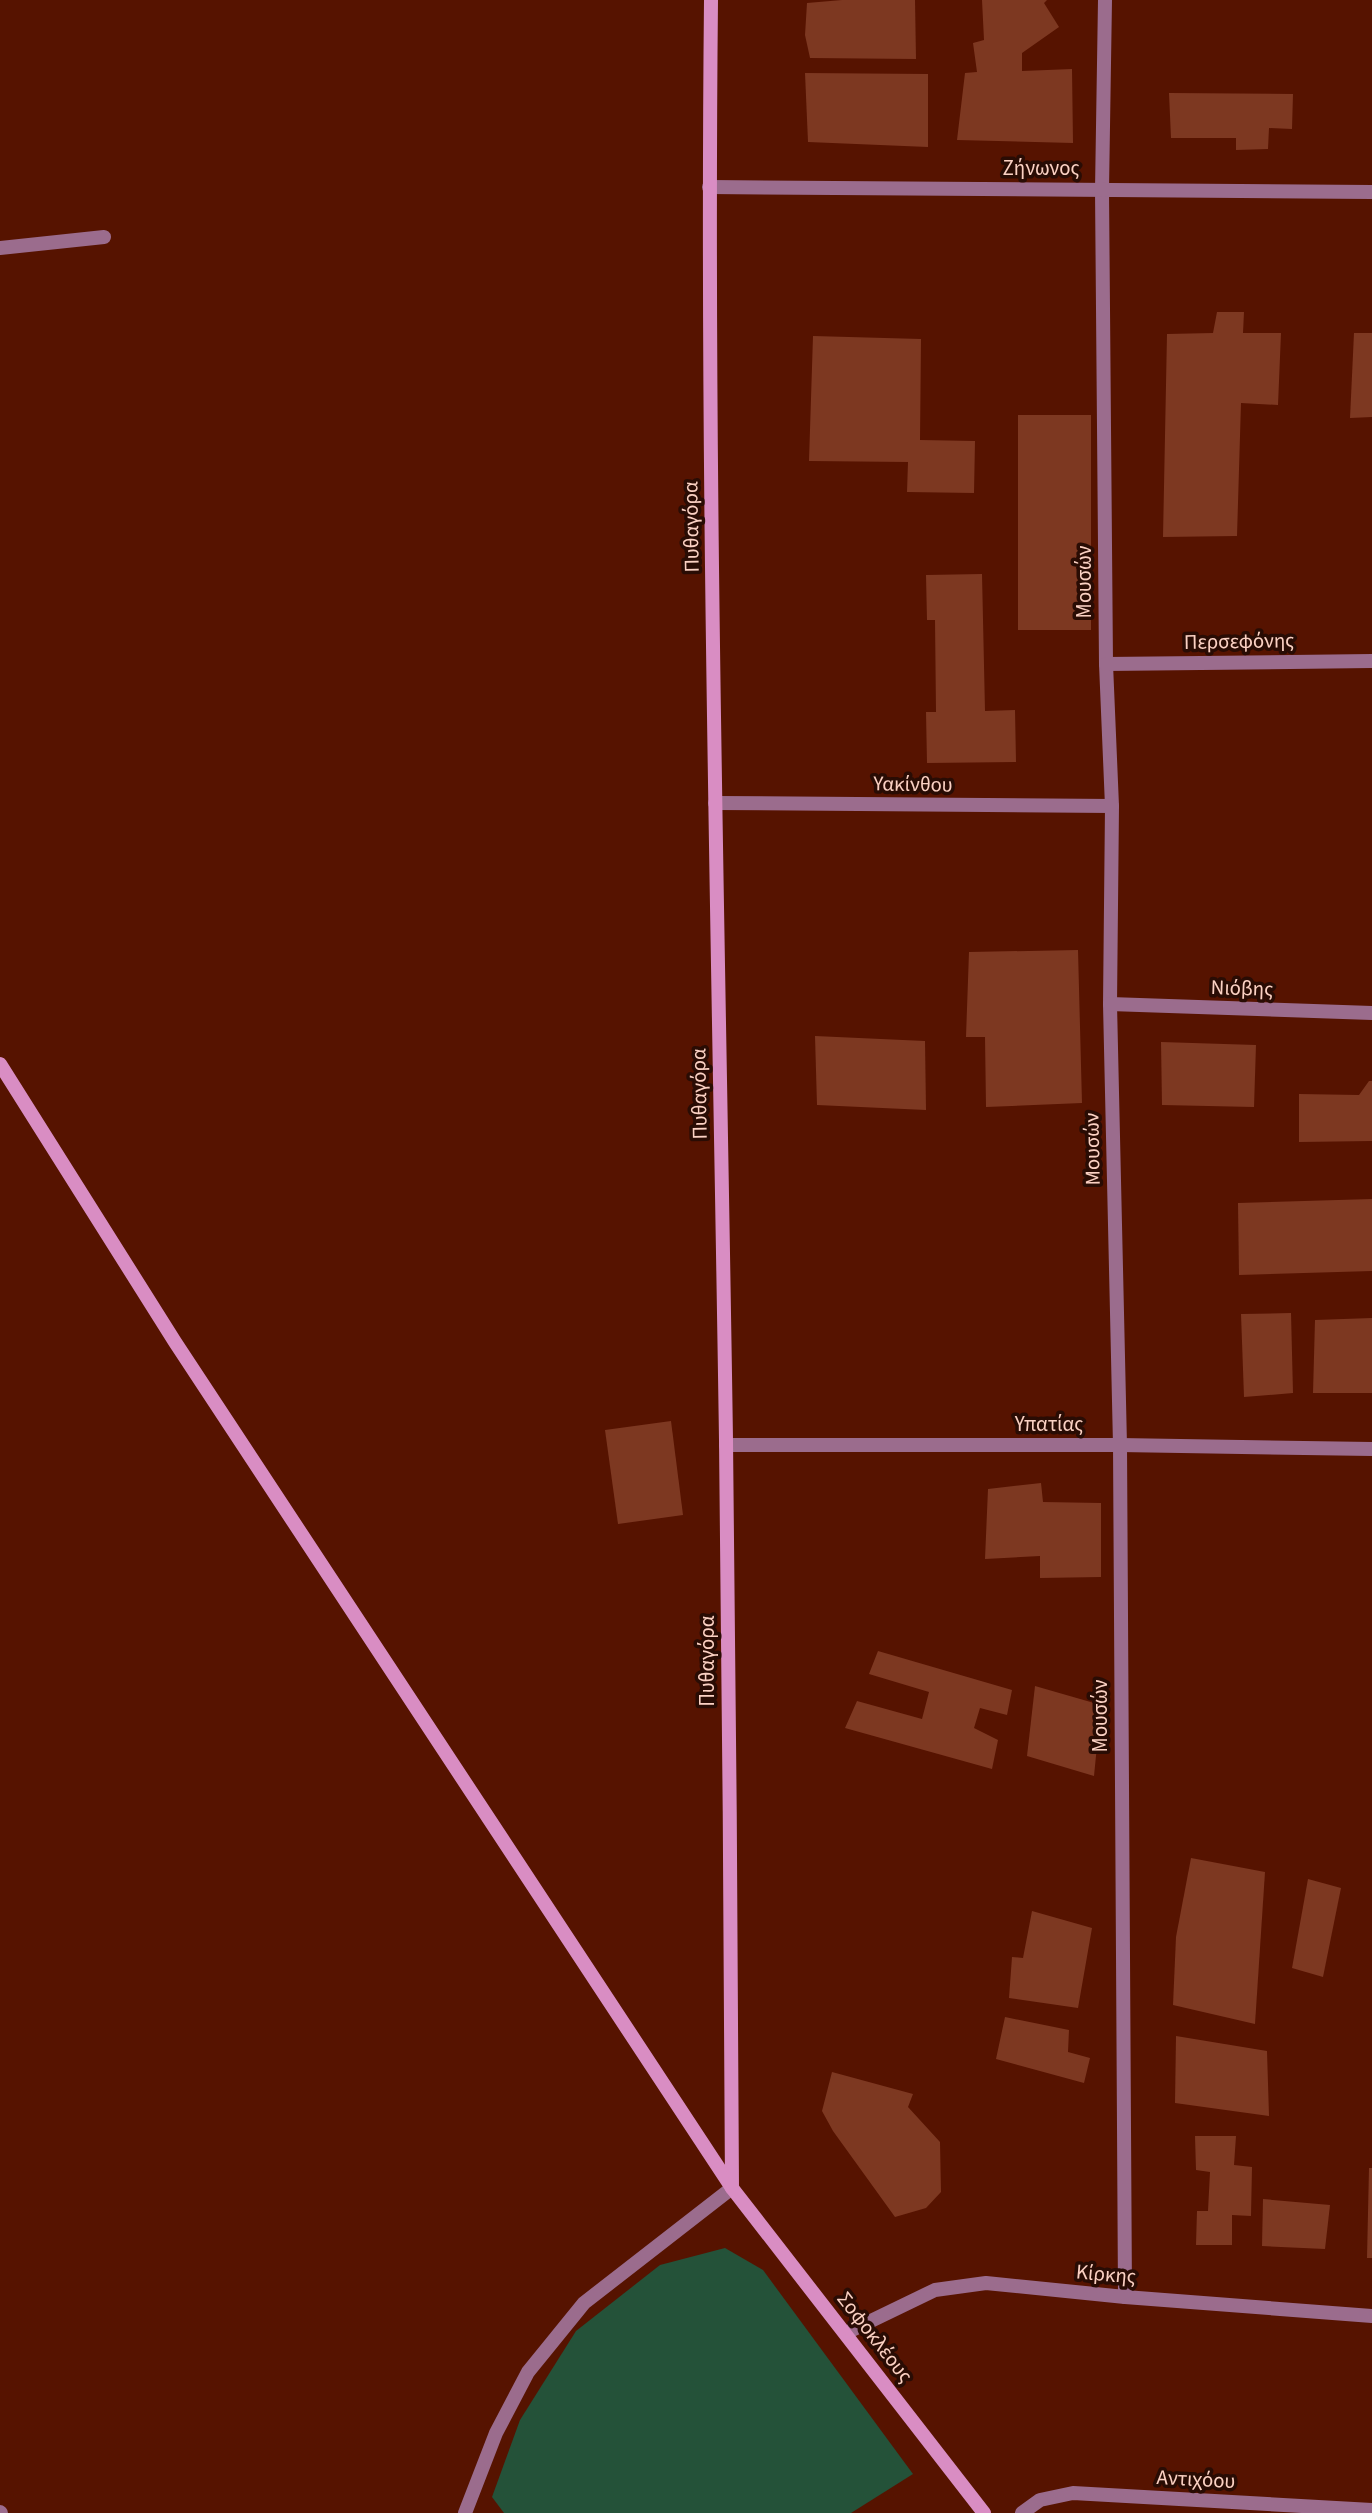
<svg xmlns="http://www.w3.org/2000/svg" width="1372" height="2513" viewBox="0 0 1372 2513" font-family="'Source Sans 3',sans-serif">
<rect width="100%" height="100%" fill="#561300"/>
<!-- green -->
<polygon fill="#245239" points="725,2248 763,2270 913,2474 851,2513 504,2513 492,2497 520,2420 576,2331 660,2265"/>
<!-- building -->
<g fill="#7d3821">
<polygon points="842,0 915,0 916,59 810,58 805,35 807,3"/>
<polygon points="982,0 1047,0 1044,3 1059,27 1022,53 1022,71 1072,69 1073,143 957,140 965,73 977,72 973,43 984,40"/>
<polygon points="805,73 928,74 928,147 808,142"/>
<polygon points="1169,93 1293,94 1292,129 1269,128 1268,149 1236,150 1236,138 1171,138"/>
<polygon points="1217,312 1244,312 1243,333 1281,333 1278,405 1241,403 1237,536 1163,537 1167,334 1213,333"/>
<polygon points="1354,333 1372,333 1372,417 1350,418"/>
<polygon points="813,336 921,339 920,440 975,441 974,493 907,492 908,462 809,461"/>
<rect x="1018" y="415" width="73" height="215"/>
<polygon points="982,574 985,711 1015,710 1016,762 927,763 926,712 936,712 935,620 927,620 926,575"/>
<polygon points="1078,950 1082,1103 986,1107 985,1037 966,1037 969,952"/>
<polygon points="815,1036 925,1041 926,1110 817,1105"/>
<polygon points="1161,1042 1256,1045 1254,1107 1162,1105"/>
<polygon points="1369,1081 1372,1081 1372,1141 1299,1142 1299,1094 1359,1095"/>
<polygon points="1372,1199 1372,1271 1239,1275 1238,1203"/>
<polygon points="1291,1313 1293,1393 1244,1397 1241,1314"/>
<polygon points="1372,1318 1372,1393 1313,1393 1315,1320"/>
<polygon points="671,1421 683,1515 618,1524 605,1430"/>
<polygon points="1041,1483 1043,1502 1101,1503 1101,1577 1040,1578 1040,1556 985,1559 988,1489"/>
<polygon points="878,1651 1012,1690 1007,1715 980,1708 974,1728 998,1740 992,1769 845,1728 857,1701 922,1719 929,1692 869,1674"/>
<polygon points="1035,1686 1101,1705 1094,1776 1027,1756"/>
<polygon points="1191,1858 1265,1872 1255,2024 1173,2005 1176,1937"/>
<polygon points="1308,1879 1341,1888 1323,1977 1292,1968"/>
<polygon points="1032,1911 1092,1928 1078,2008 1009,1998 1012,1957 1023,1958"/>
<polygon points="1005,2017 1069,2030 1068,2052 1090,2058 1084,2083 996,2059"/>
<polygon points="1176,2036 1267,2051 1269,2116 1175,2103"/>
<polygon points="832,2072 913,2094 908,2107 940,2142 941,2192 926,2208 895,2217 833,2131 822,2111"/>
<polygon points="1195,2136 1236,2136 1234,2165 1252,2167 1251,2216 1232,2215 1232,2245 1196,2245 1197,2211 1208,2211 1210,2172 1196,2170"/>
<polygon points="1369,2168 1372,2168 1372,2258 1367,2258"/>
<polygon points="1263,2199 1330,2205 1325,2249 1262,2246"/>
</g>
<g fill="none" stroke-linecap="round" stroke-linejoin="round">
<!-- lane -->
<polyline stroke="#9b6c8d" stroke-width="14" points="0,248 104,237"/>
<!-- street -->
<g stroke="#9b6c8d" stroke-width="14">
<polyline points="1105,0 1102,190 1106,664 1112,806 1110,1004 1120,1445 1125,2297"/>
<polyline points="709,187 1372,192"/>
<polyline points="1106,664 1372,661"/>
<polyline points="715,803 1112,806"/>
<polyline points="1110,1004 1372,1013"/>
<polyline points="726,1445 1120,1445 1372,1449"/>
<polyline points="846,2333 935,2290 986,2283 1125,2297 1372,2316"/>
<polyline points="0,2512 1,2513"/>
<polyline points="465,2513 496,2433 528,2372 584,2303 732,2188"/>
<polyline points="1022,2513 1040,2500 1073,2493 1372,2510"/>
</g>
<!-- secondary -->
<g stroke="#d98dc3" stroke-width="14">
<path d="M711,0C706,480 719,960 726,1440C730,1689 730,1939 732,2188"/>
<polyline points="0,1064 175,1342 732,2188 984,2513"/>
</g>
</g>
<g text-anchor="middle" stroke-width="7" stroke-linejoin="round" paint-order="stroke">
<!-- street labels -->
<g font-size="21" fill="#fbd1c3" stroke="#290c04">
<text x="1041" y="175">Ζήνωνος</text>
<text transform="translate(691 527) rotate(-91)" y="7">Πυθαγόρα</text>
<text transform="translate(1084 582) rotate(-90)" y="7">Μουσών</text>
<text transform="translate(1239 641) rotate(-1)" y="7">Περσεφόνης</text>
<text transform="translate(913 784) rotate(1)" y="7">Υακίνθου</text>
<text transform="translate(1242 988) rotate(2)" y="7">Νιόβης</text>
<text transform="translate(699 1094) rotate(-91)" y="7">Πυθαγόρα</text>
<text transform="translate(1092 1149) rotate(-91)" y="7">Μουσών</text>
<text x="1049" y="1431">Υπατίας</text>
<text transform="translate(707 1661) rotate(-90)" y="7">Πυθαγόρα</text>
<text transform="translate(1100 1716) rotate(-90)" y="7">Μουσών</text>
<text transform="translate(1106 2274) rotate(5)" y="7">Κίρκης</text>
<text transform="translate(875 2337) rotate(52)" y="7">Σοφοκλέους</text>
<text transform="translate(1196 2479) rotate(3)" y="7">Αντιχόου</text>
</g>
</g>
</svg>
